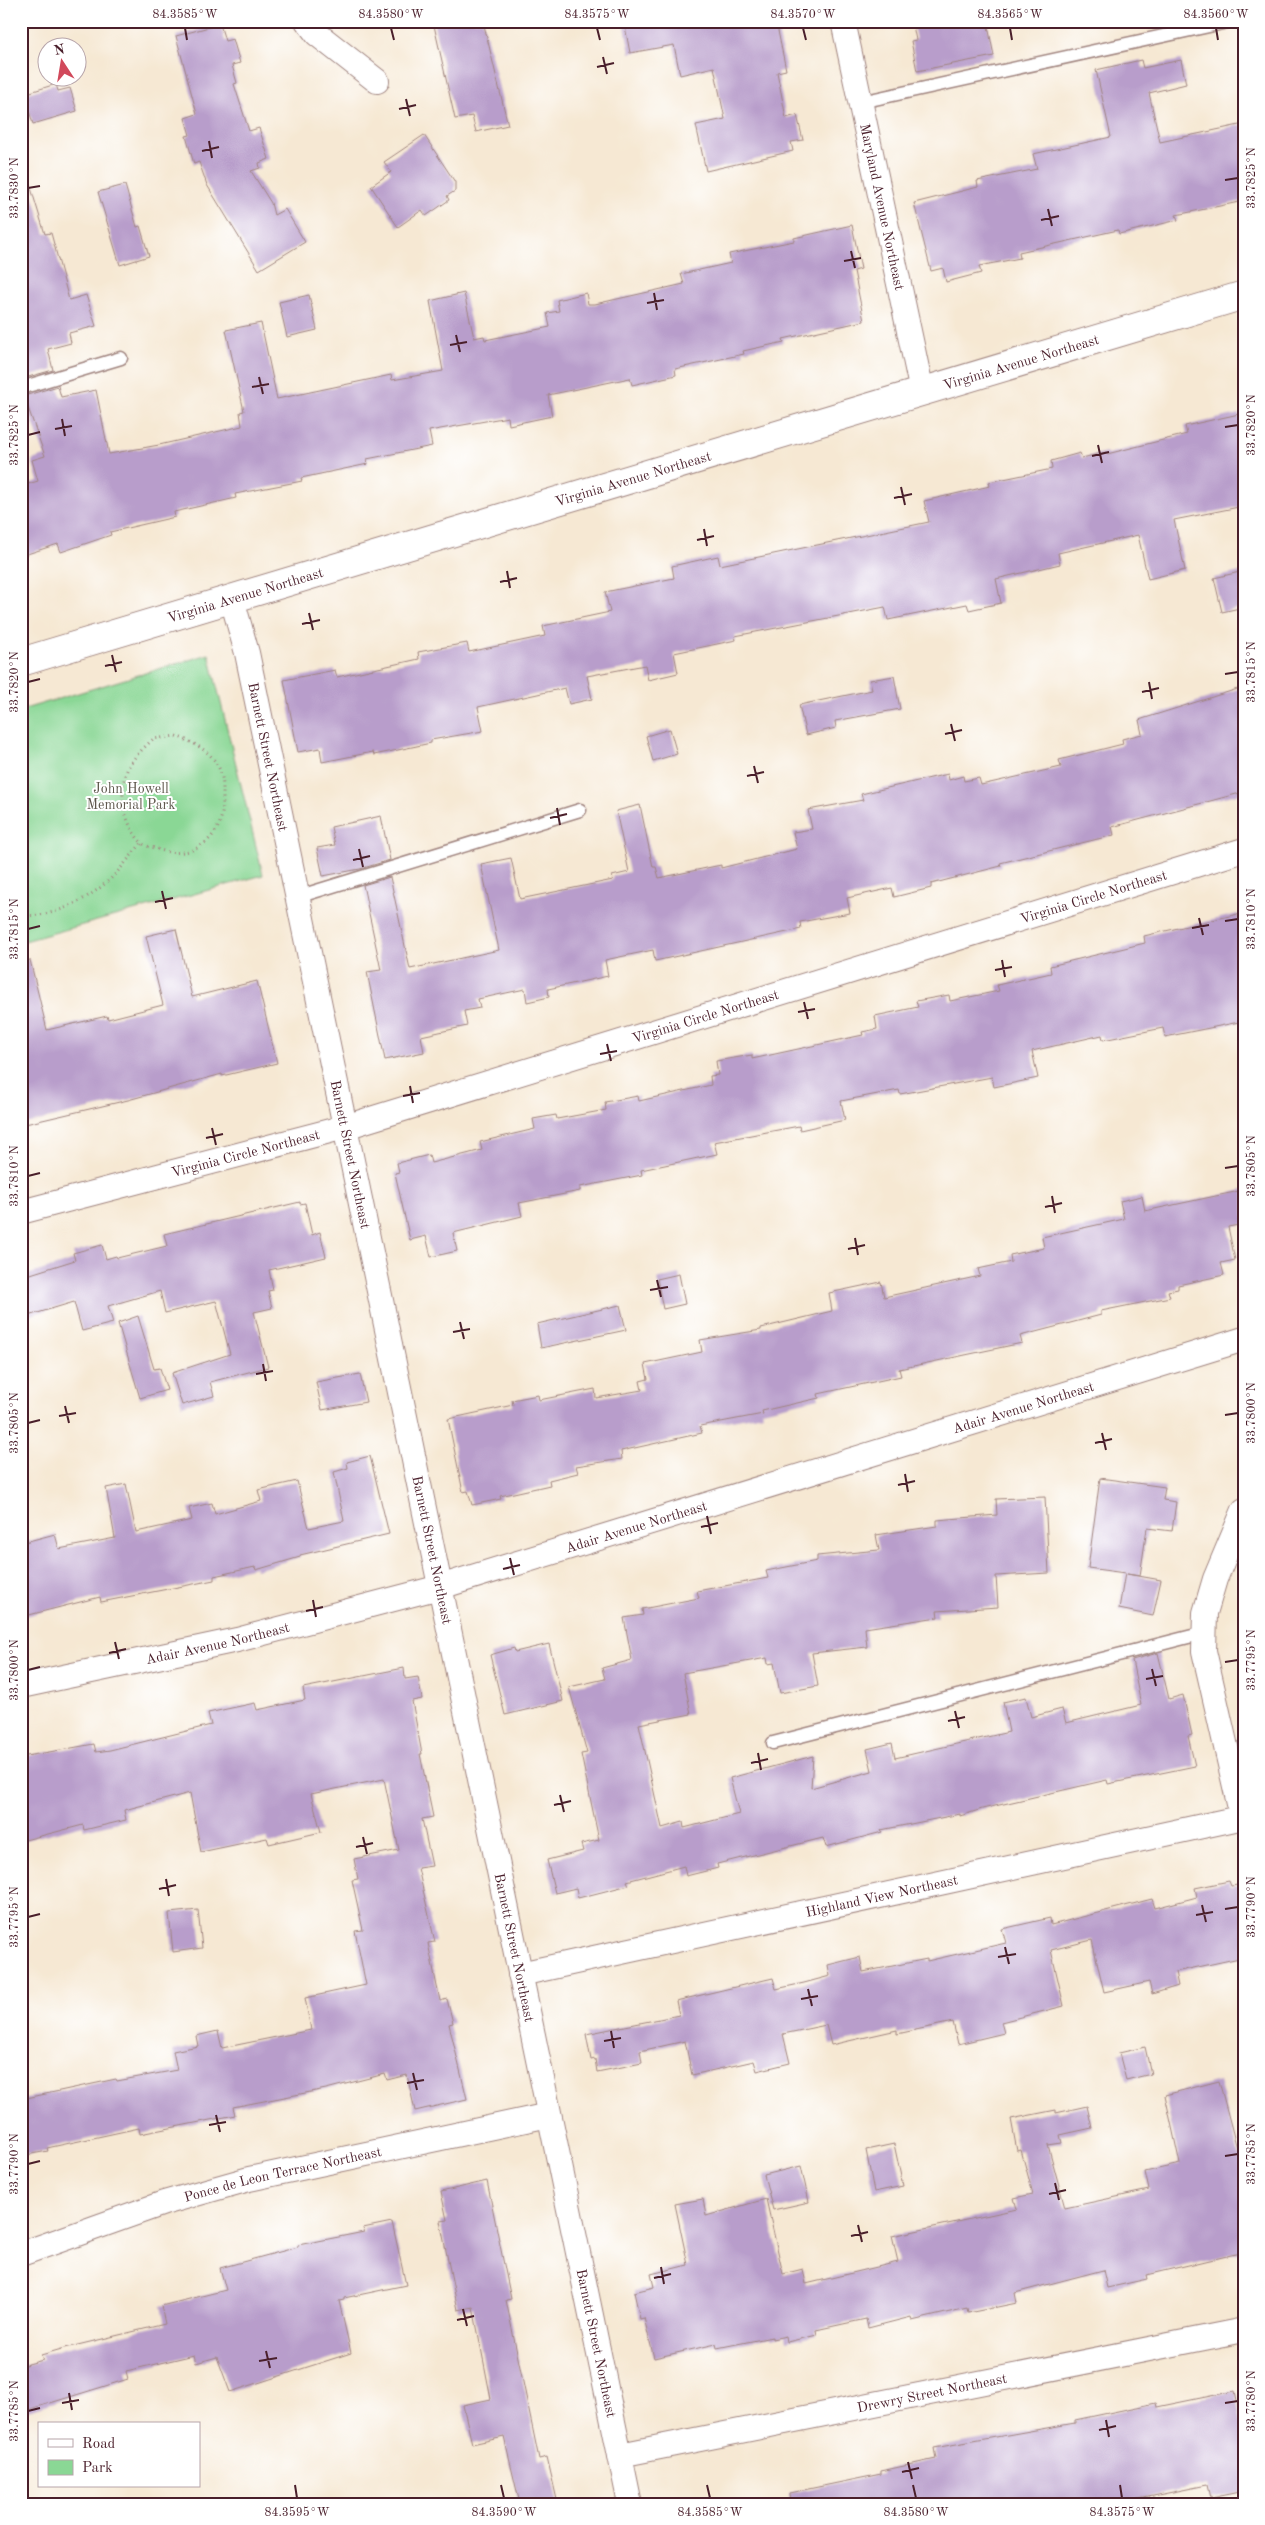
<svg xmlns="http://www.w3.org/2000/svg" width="1265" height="2525" viewBox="0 0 1265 2525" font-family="'Old Standard TT',serif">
<rect width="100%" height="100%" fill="#fff"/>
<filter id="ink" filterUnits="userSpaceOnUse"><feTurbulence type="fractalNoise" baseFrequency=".02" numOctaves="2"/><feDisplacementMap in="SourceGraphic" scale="10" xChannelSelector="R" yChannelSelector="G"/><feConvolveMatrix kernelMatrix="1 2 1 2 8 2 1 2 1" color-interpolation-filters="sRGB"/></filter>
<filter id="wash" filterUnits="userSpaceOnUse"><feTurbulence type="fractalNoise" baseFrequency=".0096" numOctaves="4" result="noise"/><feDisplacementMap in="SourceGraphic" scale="20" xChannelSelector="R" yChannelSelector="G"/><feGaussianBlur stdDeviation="1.12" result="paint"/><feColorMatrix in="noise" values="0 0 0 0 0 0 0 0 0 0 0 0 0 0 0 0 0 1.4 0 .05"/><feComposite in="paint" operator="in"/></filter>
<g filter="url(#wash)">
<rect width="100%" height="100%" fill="#f6e8d3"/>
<!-- green -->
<polygon fill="#8ad795" stroke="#6a7b60" points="209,654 263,875 21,942 21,710"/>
<g id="blocks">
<!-- building -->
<g fill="#b89dcb">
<polygon points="433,21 483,21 508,125 476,132 472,116 455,119"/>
<polygon points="624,21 776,21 786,70 777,72 786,118 797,115 803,140 791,142 793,151 706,171 696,125 725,119 714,67 680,75 674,45 630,53"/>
<polygon points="912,21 987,21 994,56 917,71 911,41 916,40"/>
<polygon points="220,24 225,41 233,39 240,63 232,65 237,83 234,84 249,131 259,128 269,159 259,163 260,168 251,171 271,203 274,215 285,209 305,242 259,270 207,185 199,162 194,164 186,136 190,135 185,118 197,114 176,36"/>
<polygon points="1141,60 1143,68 1181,60 1186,84 1149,93 1160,142 1244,124 1244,201 1176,215 1178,220 1119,234 1118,230 1019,252 1020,258 979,266 981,273 946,282 943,268 931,271 914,203 978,187 977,181 1037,169 1033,154 1111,137 1096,70"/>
<polygon points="56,84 58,91 70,88 77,111 33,124 24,94"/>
<polygon points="424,135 455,182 455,191 447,196 449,200 426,216 422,210 398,227 371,186 391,172 384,162"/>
<polygon points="27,175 45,234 51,233 69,300 86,295 96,326 69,333 71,343 48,349 53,370 21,379 21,176"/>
<polygon points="125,185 137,227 140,226 149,256 120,265 98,192"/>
<polygon points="852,225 861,269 854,271 864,321 783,339 784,342 743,351 744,354 675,369 676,375 632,385 630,378 548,395 552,416 509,425 508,417 429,431 432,446 367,459 368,464 301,478 302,481 235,494 236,498 174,512 175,517 110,532 111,535 61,552 58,544 21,556 21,486 38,481 32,460 45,456 24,396 58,386 61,397 96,390 109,454 159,445 242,426 240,412 244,411 226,330 261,323 277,399 391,375 392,380 443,371 430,301 464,293 474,338 484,336 485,340 550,327 547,313 559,311 557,300 586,293 588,304 595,304 684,284 681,274 731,263 729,254 794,241 794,238"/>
<polygon points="309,295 317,330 287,337 279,302"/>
<polygon points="1239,414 1244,435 1244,506 1174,520 1185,570 1148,579 1138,535 1058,553 1060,564 996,579 1001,603 969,610 967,604 888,620 885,607 735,636 736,640 674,653 678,673 648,680 645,665 587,676 592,699 569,704 565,688 478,707 483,731 431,740 431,743 374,755 373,752 322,762 320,748 298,752 284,680 335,670 337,677 419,659 418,652 467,643 469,652 545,636 543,626 610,612 605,592 674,578 672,566 718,556 720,565 929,522 924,501 990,486 989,482 1052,469 1051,461 1080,453 1082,458 1106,452 1107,454 1187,434 1185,426"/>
<polygon points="1244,571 1244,607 1222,612 1214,578"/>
<polygon points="894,676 900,709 835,721 836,728 806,735 799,705 872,690 870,680"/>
<polygon points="1244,687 1244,792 1112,827 1114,835 1000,863 1001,866 931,884 931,888 894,897 892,888 847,898 850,913 800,922 801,929 655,961 653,950 605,960 608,976 548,989 549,997 527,1002 525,989 478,999 480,1008 464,1011 467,1026 421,1036 424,1052 385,1060 367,972 381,970 363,885 390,877 410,969 499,950 481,864 511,858 520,899 613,880 612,876 629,872 616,811 640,805 653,867 656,867 659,878 721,865 721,868 797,849 793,832 812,829 808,810 863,800 861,794 948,774 949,780 963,776 964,781 979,778 981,785 1061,767 1059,760 1123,744 1122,739 1142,734 1139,720"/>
<polygon points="670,729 677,754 653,761 646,736"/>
<polygon points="381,816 390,860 360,869 323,876 317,848 335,845 331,827"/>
<polygon points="1238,914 1240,927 1244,926 1244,1021 1165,1037 1163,1028 1103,1040 1102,1035 1032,1051 1038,1078 994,1087 992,1077 900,1094 899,1090 841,1101 845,1120 800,1130 799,1126 714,1142 717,1154 641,1170 642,1175 580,1187 580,1191 519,1203 522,1216 453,1233 457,1251 431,1257 426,1236 410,1240 395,1173 399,1172 397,1163 429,1155 431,1163 482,1150 480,1142 535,1129 533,1119 556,1115 557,1119 606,1110 605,1102 638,1096 639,1101 711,1085 710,1076 718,1075 716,1061 752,1055 752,1059 863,1035 862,1032 877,1029 875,1016 918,1007 916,1001 949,995 950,1001 999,991 997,985 1051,973 1050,966 1145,943 1144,936"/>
<polygon points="176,929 192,997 257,981 277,1063 222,1076 222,1074 128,1100 21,1125 21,961 30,960 47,1030 107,1016 108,1019 163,1005 146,936"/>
<polygon points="1244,1190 1244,1224 1228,1227 1235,1260 1221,1263 1224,1275 1178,1285 1178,1289 1168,1291 1170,1297 1101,1311 1101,1315 1020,1336 1022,1343 899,1369 901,1376 818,1394 819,1398 762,1411 763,1414 700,1426 702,1433 621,1451 622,1459 576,1466 578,1473 549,1480 550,1485 500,1496 501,1499 472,1505 468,1491 463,1492 448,1419 513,1405 512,1400 538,1395 539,1400 595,1389 596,1398 642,1390 640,1381 648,1379 645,1364 702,1352 700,1340 761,1330 761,1328 832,1311 829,1293 881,1282 884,1297 980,1276 978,1269 1011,1262 1010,1255 1044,1248 1042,1237 1124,1219 1120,1201 1142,1196 1145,1211"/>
<polygon points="300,1202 300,1204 305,1203 312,1235 320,1232 326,1257 269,1270 273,1290 268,1291 272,1308 254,1312 268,1367 210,1382 214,1396 182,1405 172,1373 230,1354 216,1301 165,1313 160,1291 108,1306 113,1323 82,1331 74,1302 21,1318 21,1277 75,1260 73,1253 102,1245 106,1259 116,1256 117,1258 167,1246 164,1234"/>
<polygon points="679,1274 685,1304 663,1309 657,1279"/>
<polygon points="620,1305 626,1330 541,1348 537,1324"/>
<polygon points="138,1316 154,1369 160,1368 167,1390 140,1398 118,1323"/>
<polygon points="360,1374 366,1402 322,1410 316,1382"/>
<polygon points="370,1456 389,1534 300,1555 300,1557 256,1570 255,1567 214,1576 214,1580 101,1602 100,1597 25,1616 21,1603 21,1543 55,1534 59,1549 115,1538 106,1488 126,1484 136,1532 192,1520 189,1508 212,1503 215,1514 261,1501 258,1490 297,1481 309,1528 344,1521 334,1472 348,1468 347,1462"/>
<polygon points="1100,1478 1165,1487 1163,1500 1176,1502 1172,1531 1147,1528 1140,1576 1127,1574 1161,1580 1153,1616 1119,1609 1125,1573 1088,1568"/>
<polygon points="1045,1497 1049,1573 996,1576 998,1607 937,1611 938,1617 865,1628 867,1647 812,1653 818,1686 780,1693 774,1663 768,1664 767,1658 683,1673 691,1714 639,1724 662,1828 683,1822 684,1828 739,1814 730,1778 813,1756 811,1788 872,1771 867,1749 892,1743 895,1758 1009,1732 1003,1702 1026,1697 1031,1717 1062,1709 1066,1723 1141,1705 1132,1660 1158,1653 1169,1699 1183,1695 1192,1735 1188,1736 1195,1766 1108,1784 1107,1780 982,1809 960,1816 960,1814 881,1830 882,1832 826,1847 823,1838 717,1864 718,1868 686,1876 684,1866 627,1881 629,1885 578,1898 576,1888 555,1893 547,1860 583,1851 581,1844 599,1840 581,1754 587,1753 569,1687 605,1679 602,1668 632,1660 624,1618 643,1615 642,1609 699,1598 697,1591 768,1578 766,1571 817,1561 817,1556 879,1550 876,1535 937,1526 937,1520 997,1515 996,1499"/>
<polygon points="549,1644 563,1701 505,1715 490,1655 514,1648 515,1652"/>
<polygon points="404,1668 405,1679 418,1677 422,1699 412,1701 422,1754 420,1754 433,1817 422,1819 432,1866 418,1868 435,1942 428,1943 440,2001 447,1999 453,2023 449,2024 467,2099 415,2111 407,2075 387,2080 385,2074 326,2089 233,2107 235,2115 140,2134 139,2128 47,2148 48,2151 26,2155 24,2148 21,2149 22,2099 116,2079 117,2081 177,2070 173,2051 198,2046 196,2036 218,2031 222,2048 311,2030 305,1998 366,1985 355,1931 363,1930 352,1880 358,1879 354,1859 399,1850 384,1779 311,1794 321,1832 269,1844 267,1838 201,1852 190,1793 124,1810 126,1820 84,1830 83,1825 21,1841 21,1757 94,1744 96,1752 110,1750 211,1725 208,1713 255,1703 257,1710 305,1700 303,1688"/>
<polygon points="1229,1881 1231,1886 1244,1884 1244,1957 1175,1972 1178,1986 1152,1994 1149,1982 1104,1992 1092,1940 1051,1950 1064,2006 1001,2022 1004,2033 958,2044 953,2022 897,2034 897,2030 831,2045 826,2025 783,2034 790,2063 757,2071 754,2061 692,2075 685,2041 640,2051 642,2063 597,2072 595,2059 591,2060 586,2034 679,2015 676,2001 773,1978 776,1989 804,1983 830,1976 828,1965 860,1957 863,1972 927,1959 927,1961 1006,1943 1002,1929 1050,1918 1051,1925 1152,1899 1155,1908 1197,1897 1195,1888"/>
<polygon points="198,1910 202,1948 173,1952 169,1913"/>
<polygon points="1145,2047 1151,2074 1126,2080 1119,2053"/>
<polygon points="1219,2081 1239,2156 1244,2154 1244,2252 1146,2275 1147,2279 1107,2288 1103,2270 1015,2293 1017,2303 968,2313 967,2308 912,2321 911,2317 868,2328 866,2319 816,2330 817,2335 787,2342 786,2336 772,2339 772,2337 717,2348 716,2344 654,2358 644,2318 640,2319 634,2292 654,2287 651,2274 688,2265 675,2204 703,2199 706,2216 766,2199 783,2274 803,2269 806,2284 898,2262 892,2236 1017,2209 1014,2198 1033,2194 1021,2150 1017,2151 1011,2119 1056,2110 1056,2113 1087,2106 1092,2128 1060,2135 1062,2143 1048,2145 1065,2208 1149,2190 1145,2172 1180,2164 1165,2095"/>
<polygon points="894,2144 903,2186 874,2192 866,2150"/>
<polygon points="801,2166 809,2202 773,2210 764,2175"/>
<polygon points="487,2181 511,2299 506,2300 539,2459 547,2457 558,2504 520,2504 504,2437 472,2444 463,2405 491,2399 473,2307 458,2310 440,2221 447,2220 441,2192"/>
<polygon points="392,2222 406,2285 344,2298 344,2300 339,2301 351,2353 230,2392 217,2357 196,2363 194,2355 126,2371 128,2379 21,2412 21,2366 43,2360 41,2355 65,2348 165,2324 161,2306 226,2290 220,2268 298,2247 298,2245 364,2232 363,2228"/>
<polygon points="1235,2391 1244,2434 1244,2491 1210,2498 1207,2485 1114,2504 790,2504 789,2493 881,2474 881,2471 936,2459 934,2448 1075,2423 1075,2420 1156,2403 1157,2407"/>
</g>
</g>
</g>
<g filter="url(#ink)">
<use href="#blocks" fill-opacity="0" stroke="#a0847f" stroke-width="1"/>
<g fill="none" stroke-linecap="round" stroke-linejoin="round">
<!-- service casing -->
<g stroke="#a0847f" stroke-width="15">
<g id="service">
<polyline points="861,102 1232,21"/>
<polyline points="21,388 121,358"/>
<polyline points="297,897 580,810"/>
<polyline points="773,1743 1204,1633"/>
</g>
</g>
<!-- minor casing -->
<g stroke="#a0847f" stroke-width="26">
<g id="minor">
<polyline points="307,21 317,34 377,81"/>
<path id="s1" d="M843,21L922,392"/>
<path id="s2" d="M232,599L247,653L630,2504"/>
<path id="s3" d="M21,1212L345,1127L1244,850"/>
<path id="s4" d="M21,1686L237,1640L440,1587L1244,1339"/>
<polyline points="1242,1817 1204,1651 1205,1613 1215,1579 1244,1510"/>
<path id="s5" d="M520,1974L1244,1817"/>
<path id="s6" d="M21,2254L164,2203L249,2179L549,2115"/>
<path id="s7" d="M620,2455L1244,2330"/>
</g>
</g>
<!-- tertiary casing -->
<g stroke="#a0847f" stroke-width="30">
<g id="tertiary">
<path id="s8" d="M21,662L1244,295"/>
</g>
</g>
<!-- path -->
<g stroke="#a0847f" stroke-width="3" stroke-dasharray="1 4" stroke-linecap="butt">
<path d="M176,736C201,745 223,758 223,788C223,803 224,819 215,832C201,853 176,857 155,848C150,847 144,846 141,842C122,822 116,784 132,761C138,753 146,746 153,739Z"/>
<path d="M21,915C51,919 85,901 107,882C120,871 130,856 142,843"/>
</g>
<!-- service -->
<use href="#service" stroke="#fff" stroke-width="12"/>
<!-- minor -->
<use href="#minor" stroke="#fff" stroke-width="24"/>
<!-- tertiary -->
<use href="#tertiary" stroke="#fff" stroke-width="28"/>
</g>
</g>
<!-- ticks -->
<path fill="none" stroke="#4a1f2b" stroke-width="2" d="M185,28L187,40M391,28L394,40M597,28L600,40M803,28L806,40M1010,28L1012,40M1216,28L1218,40M603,57L607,74M597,67L614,63M406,99L410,116M399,109L416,105M209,141L212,158M202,151L219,147M1225,180L1238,178M28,188L40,186M1048,209L1052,226M1041,220L1059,216M851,251L855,268M844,261L861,258M654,293L657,310M647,303L664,300M456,335L460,352M450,345L467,342M259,377L263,394M252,387L269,384M62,419L65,436M1225,427L1238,425M55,429L72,426M28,435L40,432M1098,445L1102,463M1092,456L1109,452M901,487L905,505M894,498L912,494M704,529L707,546M697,540L714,536M507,571L510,588M500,582L517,578M309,613L313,630M302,624L320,620M112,655L116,672M105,666L122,662M1225,674L1238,672M28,682L40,679M1149,682L1152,699M1142,692L1159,688M951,724L955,741M945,734L962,730M754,766L758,783M747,776L764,772M557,808L560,825M550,818L567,814M359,849L363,867M353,860L370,856M162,891L166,909M155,902L173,898M1199,918L1203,935M1225,921L1238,919M1192,928L1209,925M28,929L40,926M1002,960L1005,977M995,970L1012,967M804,1002L808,1019M798,1012L815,1009M607,1044L611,1061M600,1054L617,1051M410,1086L413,1103M403,1096L420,1093M212,1128L216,1145M206,1138L223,1134M1225,1168L1238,1166M28,1176L40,1173M1052,1196L1055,1213M1045,1207L1062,1203M855,1238L858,1255M848,1249L865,1245M657,1280L661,1297M650,1290L668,1287M460,1322L464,1339M453,1332L470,1329M263,1364L266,1381M256,1374L273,1371M65,1406L69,1423M1225,1415L1238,1413M59,1416L76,1413M28,1423L40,1420M1102,1433L1106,1450M1095,1443L1112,1439M905,1474L908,1492M898,1485L915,1481M707,1516L711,1534M701,1527L718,1523M510,1558L514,1575M503,1569L520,1565M313,1600L316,1617M306,1611L323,1607M115,1642L119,1659M109,1653L126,1649M1225,1662L1238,1660M1152,1669L1156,1686M28,1670L40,1667M1146,1679L1163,1676M955,1711L959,1728M948,1721L965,1717M758,1753L761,1770M751,1763L768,1759M560,1795L564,1812M554,1805L571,1801M363,1837L367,1854M356,1847L373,1843M166,1879L169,1896M159,1889L176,1885M1202,1905L1206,1922M1225,1909L1238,1907M1196,1915L1213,1912M28,1917L40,1914M1005,1947L1009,1964M998,1957L1016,1954M808,1989L812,2006M801,1999L818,1996M611,2031L614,2048M604,2041L621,2038M413,2073L417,2090M407,2083L424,2080M216,2115L220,2132M209,2125L226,2122M1225,2156L1238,2154M28,2164L40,2161M1055,2183L1059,2200M1049,2194L1066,2190M858,2225L862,2242M851,2236L868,2232M661,2267L664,2284M654,2278L671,2274M463,2309L467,2326M457,2320L474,2316M266,2351L270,2368M259,2361L277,2358M69,2393L72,2410M62,2403L79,2400M1225,2403L1238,2401M28,2411L40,2408M1106,2420L1109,2437M1099,2430L1116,2426M908,2462L912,2479M902,2472L919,2468M295,2485L297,2498M501,2485L504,2498M707,2485L710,2498M913,2485L916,2498M1120,2485L1122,2498"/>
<g text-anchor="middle" stroke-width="4" stroke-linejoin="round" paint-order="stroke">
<!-- street labels -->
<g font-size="14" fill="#4a1f2b" stroke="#fff">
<text dy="5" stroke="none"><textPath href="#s1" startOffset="190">Maryland Avenue Northeast</textPath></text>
<text dy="5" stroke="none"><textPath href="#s8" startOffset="1044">Virginia Avenue Northeast</textPath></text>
<text dy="5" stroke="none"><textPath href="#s8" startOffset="639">Virginia Avenue Northeast</textPath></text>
<text dy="5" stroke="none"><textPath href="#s8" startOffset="234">Virginia Avenue Northeast</textPath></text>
<text dy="5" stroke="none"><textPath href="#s2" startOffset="162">Barnett Street Northeast</textPath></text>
<text dy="5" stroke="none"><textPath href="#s3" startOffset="1118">Virginia Circle Northeast</textPath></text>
<text dy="5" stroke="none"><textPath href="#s3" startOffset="712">Virginia Circle Northeast</textPath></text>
<text dy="5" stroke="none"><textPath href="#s3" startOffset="232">Virginia Circle Northeast</textPath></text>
<text dy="5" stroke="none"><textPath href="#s2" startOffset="568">Barnett Street Northeast</textPath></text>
<text dy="5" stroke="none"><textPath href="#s4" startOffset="1041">Adair Avenue Northeast</textPath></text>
<text dy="5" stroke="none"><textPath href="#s4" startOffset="636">Adair Avenue Northeast</textPath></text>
<text dy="5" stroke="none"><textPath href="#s2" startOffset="972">Barnett Street Northeast</textPath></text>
<text dy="5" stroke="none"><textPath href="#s4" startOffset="201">Adair Avenue Northeast</textPath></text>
<text dy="5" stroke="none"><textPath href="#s5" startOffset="370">Highland View Northeast</textPath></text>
<text dy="5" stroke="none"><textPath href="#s2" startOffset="1378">Barnett Street Northeast</textPath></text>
<text dy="5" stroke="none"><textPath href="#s6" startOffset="274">Ponce de Leon Terrace Northeast</textPath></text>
<text dy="5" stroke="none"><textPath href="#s2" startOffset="1782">Barnett Street Northeast</textPath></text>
<text dy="5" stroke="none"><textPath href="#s7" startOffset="318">Drewry Street Northeast</textPath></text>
</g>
<!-- park labels -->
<g font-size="14" fill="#5d564b" stroke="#fff">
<text x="131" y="793">John Howell<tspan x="131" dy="16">Memorial Park</tspan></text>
</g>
</g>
<!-- margin -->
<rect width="1265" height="2525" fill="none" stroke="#fff" stroke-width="55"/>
<!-- legend -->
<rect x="38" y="2422" width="162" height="65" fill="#ffffff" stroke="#b7a5aa"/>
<rect x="48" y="2439" width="25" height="8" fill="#ffffff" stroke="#b7a5aa"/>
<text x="82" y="2448" font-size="15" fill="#4a1f2b">Road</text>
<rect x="48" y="2460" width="25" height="15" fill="#8ad795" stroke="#b7a5aa"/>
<text x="82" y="2472" font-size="15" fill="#4a1f2b">Park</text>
<!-- north arrow -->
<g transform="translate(62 62) rotate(348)"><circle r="24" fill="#ffffff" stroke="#b7a5aa"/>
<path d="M0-4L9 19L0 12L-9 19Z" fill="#d1495b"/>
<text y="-8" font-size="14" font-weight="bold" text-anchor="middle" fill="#4a1f2b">N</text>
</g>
<rect x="28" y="28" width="1210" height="2470" fill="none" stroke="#4a1f2b" stroke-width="2"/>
<g font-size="12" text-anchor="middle" fill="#4a1f2b">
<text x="185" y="18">84.3585°W</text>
<text x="391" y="18">84.3580°W</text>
<text x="597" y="18">84.3575°W</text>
<text x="803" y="18">84.3570°W</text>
<text x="1010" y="18">84.3565°W</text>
<text x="1216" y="18">84.3560°W</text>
<text transform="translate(1251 178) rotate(-90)" y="4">33.7825°N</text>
<text transform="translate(14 188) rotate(-90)" y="4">33.7830°N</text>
<text transform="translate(1251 425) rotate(-90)" y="4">33.7820°N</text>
<text transform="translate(14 435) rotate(-90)" y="4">33.7825°N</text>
<text transform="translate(1251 672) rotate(-90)" y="4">33.7815°N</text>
<text transform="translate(14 682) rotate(-90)" y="4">33.7820°N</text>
<text transform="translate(1251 919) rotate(-90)" y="4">33.7810°N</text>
<text transform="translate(14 929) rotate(-90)" y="4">33.7815°N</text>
<text transform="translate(1251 1166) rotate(-90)" y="4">33.7805°N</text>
<text transform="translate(14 1176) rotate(-90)" y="4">33.7810°N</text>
<text transform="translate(1251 1413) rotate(-90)" y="4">33.7800°N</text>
<text transform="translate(14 1423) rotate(-90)" y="4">33.7805°N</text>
<text transform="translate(1251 1660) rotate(-90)" y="4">33.7795°N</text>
<text transform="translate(14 1670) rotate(-90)" y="4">33.7800°N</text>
<text transform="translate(1251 1907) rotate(-90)" y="4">33.7790°N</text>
<text transform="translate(14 1917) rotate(-90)" y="4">33.7795°N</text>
<text transform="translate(1251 2154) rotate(-90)" y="4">33.7785°N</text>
<text transform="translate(14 2164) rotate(-90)" y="4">33.7790°N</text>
<text transform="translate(1251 2401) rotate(-90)" y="4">33.7780°N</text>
<text transform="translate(14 2411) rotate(-90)" y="4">33.7785°N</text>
<text x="297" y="2516">84.3595°W</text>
<text x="504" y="2516">84.3590°W</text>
<text x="710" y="2516">84.3585°W</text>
<text x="916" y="2516">84.3580°W</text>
<text x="1122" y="2516">84.3575°W</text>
</g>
</svg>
